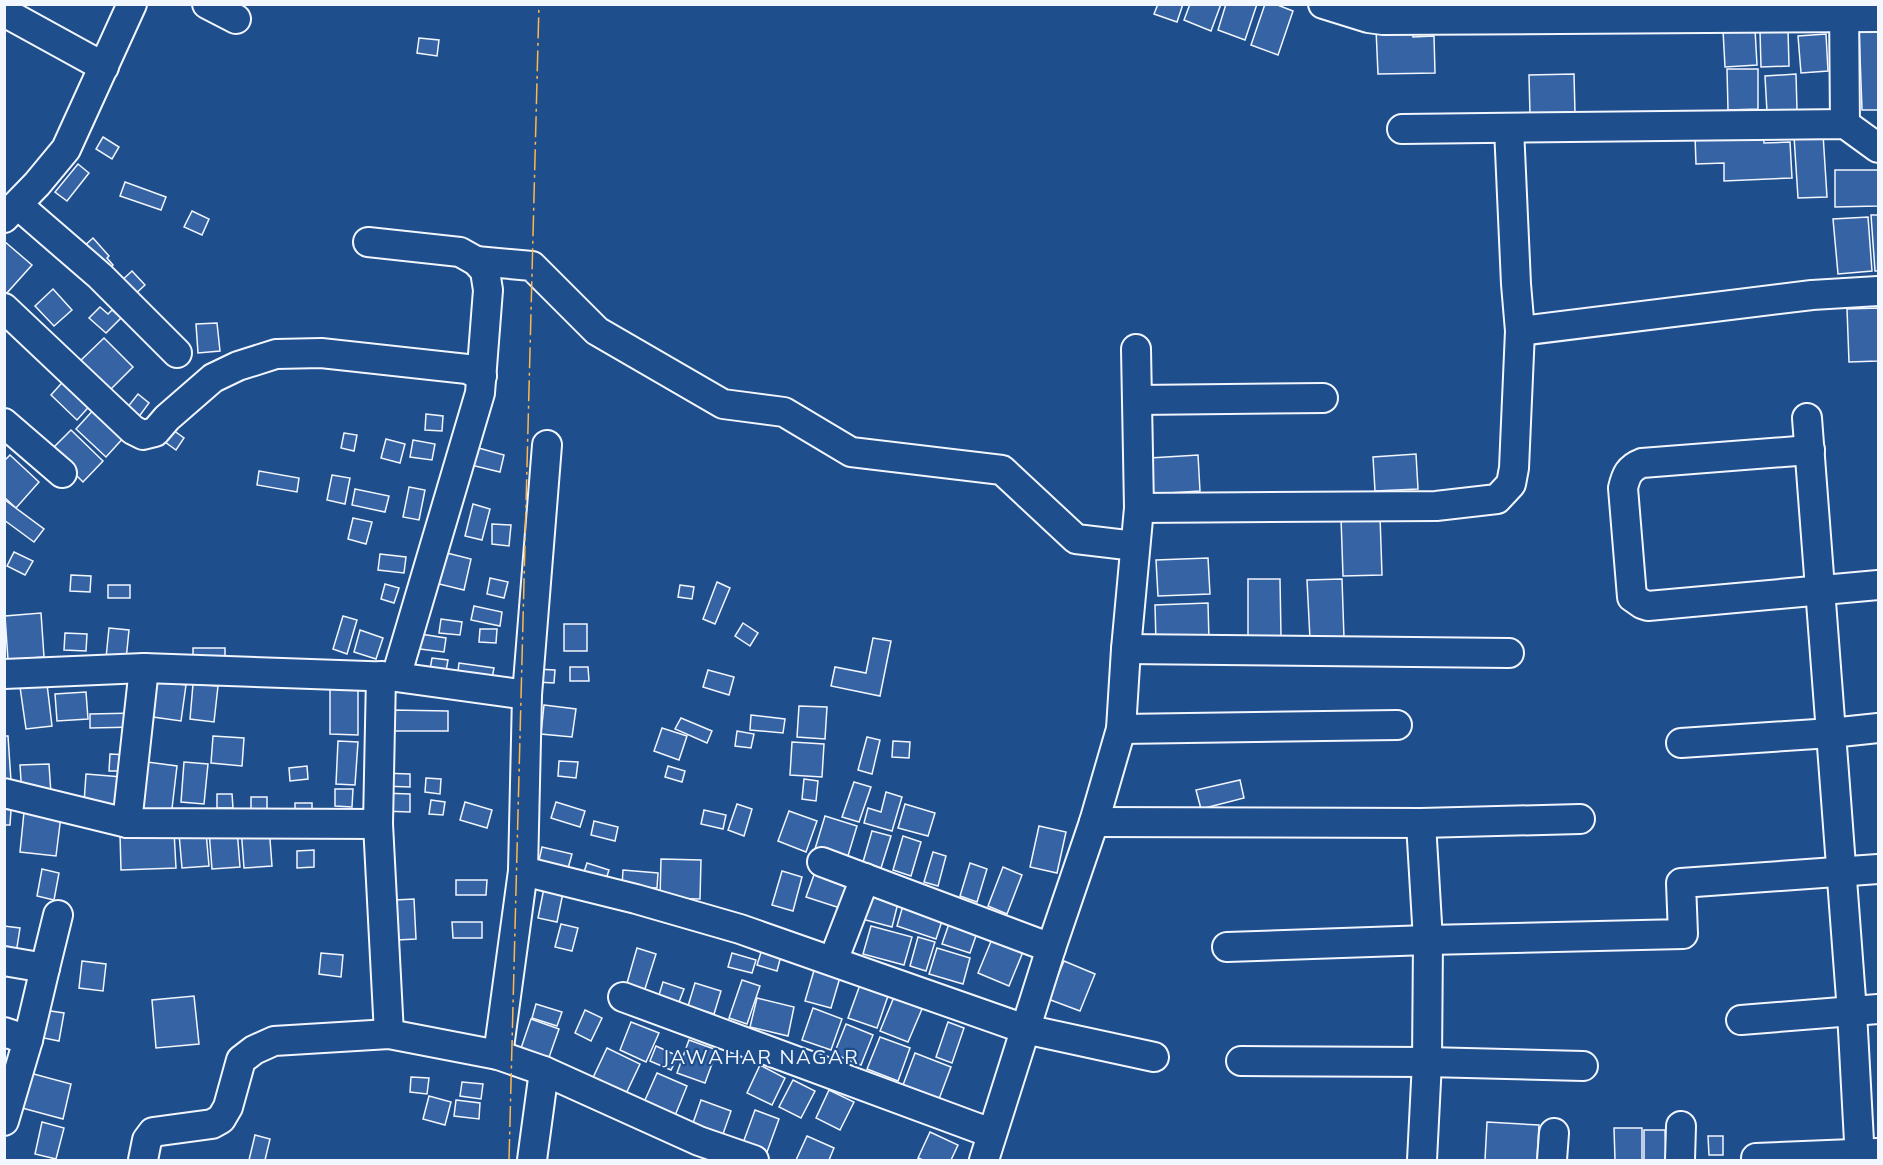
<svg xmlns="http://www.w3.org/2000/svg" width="1883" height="1165" viewBox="0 0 1883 1165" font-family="Mulish,sans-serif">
<rect width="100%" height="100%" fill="#1f4e8c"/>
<!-- building -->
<g fill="#3563a3" stroke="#f2f6ff" stroke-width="1.5">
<polygon points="1158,4 1183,4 1177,22 1154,14"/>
<polygon points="1190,4 1221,4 1211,31 1184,20"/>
<polygon points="1226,4 1257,4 1245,40 1218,30"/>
<polygon points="1265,4 1275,4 1293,11 1278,55 1251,45"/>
<polygon points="1413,28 1413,37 1434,36 1435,73 1378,74 1376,29"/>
<polygon points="1755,29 1757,65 1725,67 1723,30"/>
<polygon points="1859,29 1878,29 1878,110 1862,110"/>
<polygon points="1788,30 1789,66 1761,67 1760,31"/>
<polygon points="1826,34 1828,71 1801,73 1798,36"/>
<polygon points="419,38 439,40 437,56 417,53"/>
<polygon points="1727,69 1758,69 1758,109 1728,110"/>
<polygon points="1574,74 1575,113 1530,115 1529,75"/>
<polygon points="1796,74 1797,110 1767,112 1765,76"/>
<polygon points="1763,133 1764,143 1790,142 1792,178 1724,181 1724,163 1696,164 1695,136"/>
<polygon points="1823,134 1827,197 1798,198 1794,136"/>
<polygon points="103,137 119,147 112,159 96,149"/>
<polygon points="78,164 89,173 67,201 55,192"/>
<polygon points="1835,170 1878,170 1878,206 1835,207"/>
<polygon points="125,182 166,197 161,210 120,196"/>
<polygon points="192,211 209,219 202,235 184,227"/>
<polygon points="1871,215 1878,215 1878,271 1875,271"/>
<polygon points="1868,217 1872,271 1838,274 1833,219"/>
<polygon points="93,238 109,256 107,258 113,265 104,274 82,248"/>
<polygon points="4,241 32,265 6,294 4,293"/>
<polygon points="132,271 145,285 131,298 118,284"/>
<polygon points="53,289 72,310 54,326 35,306"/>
<polygon points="100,307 108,314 112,310 121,318 106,333 89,318"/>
<polygon points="1878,308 1878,361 1849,362 1847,309"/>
<polygon points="217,323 220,351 198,353 196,324"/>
<polygon points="104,338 133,367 108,392 79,362"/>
<polygon points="68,376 95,400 77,420 51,395"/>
<polygon points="138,394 149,403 138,418 126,409"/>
<polygon points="96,407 126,435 106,457 76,429"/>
<polygon points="426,414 443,416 442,431 425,430"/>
<polygon points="71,430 103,461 83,482 51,450"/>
<polygon points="173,430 184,438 176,450 165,442"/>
<polygon points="344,433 357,435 354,451 341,448"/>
<polygon points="386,439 405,444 400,463 381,458"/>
<polygon points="413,440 435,444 432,460 410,457"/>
<polygon points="475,447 504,455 500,472 471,465"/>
<polygon points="1416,454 1418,489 1375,491 1373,457"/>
<polygon points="10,455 39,482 16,508 4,497 4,461"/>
<polygon points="1198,455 1200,491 1153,494 1150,458"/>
<polygon points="259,471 299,478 297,492 257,485"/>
<polygon points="332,475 350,478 345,504 327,500"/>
<polygon points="409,487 425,490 419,520 403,517"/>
<polygon points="355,489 389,496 385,512 352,505"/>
<polygon points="5,500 44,529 34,542 4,520"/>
<polygon points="473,504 490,509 482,540 465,536"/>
<polygon points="1380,516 1382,575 1343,576 1341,518"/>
<polygon points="353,518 372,522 366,544 348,539"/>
<polygon points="492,524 511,525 509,546 492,544"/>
<polygon points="14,552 33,561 25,575 7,566"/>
<polygon points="443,552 471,559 464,590 435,583"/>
<polygon points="380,554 406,557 404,573 378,570"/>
<polygon points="1208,558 1210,594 1158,596 1156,560"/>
<polygon points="71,575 91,576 90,592 70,591"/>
<polygon points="490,578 508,582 504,598 487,594"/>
<polygon points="1248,579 1280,579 1281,636 1248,636"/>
<polygon points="1342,579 1344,638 1310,639 1307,580"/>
<polygon points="717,582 730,588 715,624 703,619"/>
<polygon points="385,584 399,588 394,603 381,599"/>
<rect x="108" y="585" width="22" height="13"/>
<polygon points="680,585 694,587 692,599 678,597"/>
<polygon points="1208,603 1209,641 1156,643 1155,605"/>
<polygon points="474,606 502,612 500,626 471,620"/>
<polygon points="41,613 44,657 8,660 5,616"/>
<polygon points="343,616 357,620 347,654 333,649"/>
<polygon points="441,619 462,622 460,635 439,633"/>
<polygon points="743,623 758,633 750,646 735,636"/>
<rect x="564" y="624" width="23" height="27"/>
<polygon points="109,628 129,630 126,660 106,658"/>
<polygon points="480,629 497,629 496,643 479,642"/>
<polygon points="360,630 383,638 376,659 354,652"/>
<polygon points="65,633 87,634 86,651 64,650"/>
<polygon points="414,633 446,638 444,652 412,648"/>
<polygon points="873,638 891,641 880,696 831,686 835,667 866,673"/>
<rect x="193" y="648" width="32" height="15"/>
<polygon points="432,658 448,660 445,677 429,675"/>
<polygon points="459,663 494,668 491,684 457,679"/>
<polygon points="570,667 588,667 589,681 570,681"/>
<polygon points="536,669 555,670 554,683 536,682"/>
<polygon points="708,670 734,677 729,695 703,687"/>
<polygon points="152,680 186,685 181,721 146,716"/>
<polygon points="47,684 52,726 26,729 20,687"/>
<polygon points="193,684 218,686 214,722 190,719"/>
<polygon points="330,688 358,688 358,735 330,734"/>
<polygon points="86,692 88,719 57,721 55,694"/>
<polygon points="544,705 576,709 572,737 541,734"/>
<polygon points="799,706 827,707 825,739 797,737"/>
<polygon points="393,710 448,711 448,731 393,731"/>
<polygon points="135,713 136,727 90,728 90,714"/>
<polygon points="751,715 785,719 783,733 750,730"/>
<polygon points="681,718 712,731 707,743 675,729"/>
<polygon points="662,728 687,736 679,760 654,751"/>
<polygon points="737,731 754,734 751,748 735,746"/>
<polygon points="4,736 8,736 11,781 4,781"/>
<polygon points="213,736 244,738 242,766 211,763"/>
<polygon points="867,737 880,740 872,774 858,770"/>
<polygon points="338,741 358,742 355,785 336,784"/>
<polygon points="893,741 910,742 909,758 892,757"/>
<polygon points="792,742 824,744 822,777 790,775"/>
<polygon points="110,754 128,755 127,771 109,771"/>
<polygon points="140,761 177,766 171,817 133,812"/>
<polygon points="559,761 578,762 576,778 558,776"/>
<polygon points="184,762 208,764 204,804 181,802"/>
<polygon points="49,764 51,794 22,796 20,765"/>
<polygon points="307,766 308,779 290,781 289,768"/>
<polygon points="668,766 685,771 682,782 665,777"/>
<polygon points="382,773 410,774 410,787 382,786"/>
<polygon points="86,774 122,777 119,807 84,803"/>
<polygon points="426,778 441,779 440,794 425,792"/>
<polygon points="804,779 818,781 816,801 802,799"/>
<polygon points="1240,780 1244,798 1201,809 1196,790"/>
<polygon points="854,782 871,787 859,822 842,817"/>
<polygon points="335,789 353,789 352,807 335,806"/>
<polygon points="886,792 902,797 892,831 864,823 868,808 881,812"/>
<polygon points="382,793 410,794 410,812 381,811"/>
<polygon points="217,794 232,794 233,808 217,808"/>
<polygon points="251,797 267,797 267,811 251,812"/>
<polygon points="431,800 445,802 443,815 429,814"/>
<polygon points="465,802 492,810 487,828 460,820"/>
<polygon points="556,802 585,811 580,827 551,818"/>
<rect x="295" y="803" width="17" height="11"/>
<polygon points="737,804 752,809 744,836 728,830"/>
<polygon points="905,804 935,813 928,836 898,828"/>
<polygon points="4,809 11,810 10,825 4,825"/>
<polygon points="704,810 726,815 723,829 701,824"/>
<polygon points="789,811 817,821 806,852 778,841"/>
<polygon points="24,812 61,816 56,856 20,852"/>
<polygon points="825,816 857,826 847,859 815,849"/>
<polygon points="594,821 618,827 615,841 591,835"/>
<polygon points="269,826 272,866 244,868 241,828"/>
<polygon points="1039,826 1066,832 1057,873 1030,867"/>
<polygon points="237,829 240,867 212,869 209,831"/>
<polygon points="174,831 176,868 121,870 120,834"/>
<polygon points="872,831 891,836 881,868 863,862"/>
<polygon points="206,832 209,866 182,868 179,834"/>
<polygon points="903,836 921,842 911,876 893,870"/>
<polygon points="542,847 572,854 567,872 538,865"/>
<polygon points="314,850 314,867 297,868 297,851"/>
<polygon points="933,852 946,856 938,886 924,882"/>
<polygon points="661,859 701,860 700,899 660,898"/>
<polygon points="587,863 609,870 605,882 583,875"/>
<polygon points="970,863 987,869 977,902 960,896"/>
<polygon points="1003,867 1022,875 1007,914 988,906"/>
<polygon points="42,869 59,873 54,900 37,896"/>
<polygon points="623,870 658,873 657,888 622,886"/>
<polygon points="782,871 802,877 793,911 772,905"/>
<polygon points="815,872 848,883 840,908 806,897"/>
<polygon points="456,880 487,880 486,895 456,895"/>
<polygon points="545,883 564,888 557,922 538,918"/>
<polygon points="871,890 899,899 892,927 862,919"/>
<polygon points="414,899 416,939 397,940 395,900"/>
<polygon points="904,902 944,915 936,939 897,926"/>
<polygon points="951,918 979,927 970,953 942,944"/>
<polygon points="452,922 482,922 482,938 453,938"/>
<polygon points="561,924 578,928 572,951 555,947"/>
<polygon points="4,926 20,928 15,960 4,958"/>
<polygon points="871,926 912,937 904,965 863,954"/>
<polygon points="918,937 935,942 926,971 910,966"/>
<polygon points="992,939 1023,952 1009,986 978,973"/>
<polygon points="763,946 782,952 777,971 757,965"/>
<polygon points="637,948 656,954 643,995 625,990"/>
<polygon points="937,948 970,958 963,984 929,974"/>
<polygon points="321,953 343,955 341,977 319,974"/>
<polygon points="732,953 756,960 752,973 728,967"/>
<polygon points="82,961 106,964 103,991 79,988"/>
<polygon points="1064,961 1095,974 1080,1011 1048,999"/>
<polygon points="815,967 841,974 831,1008 805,1001"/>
<polygon points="742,980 760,986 747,1024 729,1018"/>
<polygon points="663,982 684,989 679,1002 659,995"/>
<polygon points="861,982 889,993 877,1028 848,1018"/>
<polygon points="695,983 721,991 714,1014 688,1006"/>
<polygon points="194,996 199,1044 156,1048 152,1000"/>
<polygon points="894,997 922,1009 908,1042 880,1031"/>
<polygon points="757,998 794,1007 788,1036 750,1027"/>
<polygon points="536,1004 562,1012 557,1026 532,1018"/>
<polygon points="813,1008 842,1019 831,1050 802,1040"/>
<polygon points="44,1010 64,1013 59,1041 39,1037"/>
<polygon points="585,1010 602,1018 591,1041 575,1033"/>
<polygon points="531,1019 559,1029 547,1063 519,1054"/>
<polygon points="631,1022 659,1033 646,1062 620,1050"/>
<polygon points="948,1022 964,1028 952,1063 936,1057"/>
<polygon points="846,1024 873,1035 861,1065 834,1054"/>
<polygon points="880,1037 910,1048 898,1081 867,1069"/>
<polygon points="689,1040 717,1050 705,1083 677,1073"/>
<polygon points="656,1046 678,1056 671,1070 650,1061"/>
<polygon points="607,1048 640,1064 623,1100 590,1084"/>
<polygon points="915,1053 951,1067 939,1099 903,1085"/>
<polygon points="760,1065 785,1078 772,1105 747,1093"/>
<polygon points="30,1073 71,1084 63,1119 22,1108"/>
<polygon points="657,1073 687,1086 672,1123 641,1109"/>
<polygon points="411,1077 429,1078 427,1094 410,1092"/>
<polygon points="793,1080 815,1091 801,1118 779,1107"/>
<polygon points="462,1082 483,1084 481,1099 460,1096"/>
<polygon points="829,1090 854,1102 840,1130 816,1118"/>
<polygon points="429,1096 451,1102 445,1125 423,1119"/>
<polygon points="456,1100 480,1103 479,1119 454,1116"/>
<polygon points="701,1100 731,1111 723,1134 693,1123"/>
<polygon points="755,1110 779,1119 767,1152 743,1143"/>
<polygon points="42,1122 64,1128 56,1159 35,1154"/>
<polygon points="1487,1122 1539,1125 1537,1160 1485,1160"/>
<polygon points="1614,1128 1642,1128 1642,1160 1615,1160"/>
<polygon points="1644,1130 1665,1130 1666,1160 1644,1160"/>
<polygon points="930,1132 958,1145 951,1160 923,1160 918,1158"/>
<polygon points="255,1135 270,1139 265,1160 249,1160"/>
<polygon points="807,1136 834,1148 829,1160 796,1160"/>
<polygon points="1708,1136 1723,1136 1723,1155 1709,1155"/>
</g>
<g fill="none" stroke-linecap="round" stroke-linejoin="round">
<!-- minor casing -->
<g stroke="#f2f6ff" stroke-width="32">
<g id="minor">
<polyline points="207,4 236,19"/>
<polyline points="1323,4 1368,18 1383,20 1878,17"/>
<polyline points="1844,4 1845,124"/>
<polyline points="4,12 104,67"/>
<polyline points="1509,128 1516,284 1520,331 1812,295 1878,291"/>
<polyline points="1402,129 1845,124 1878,148"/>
<polyline points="18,205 100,276 177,353"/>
<polyline points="4,218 37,184 66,149 132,4"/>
<polyline points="368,242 460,252 476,261 485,271 488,290 480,393 396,677"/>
<polyline points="476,261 532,266 597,331 723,404 784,412 851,452 1002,470 1076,539 1135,546"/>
<polyline points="4,308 133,430 143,435 155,432 167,418 213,378 238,366 276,354 321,353 467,369 482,376"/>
<polyline points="1137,400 1323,398"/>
<polyline points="4,423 62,473"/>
<path d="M1810,450L1642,463C1629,468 1626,475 1623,488L1632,597L1642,604L1648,606L1878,585"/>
<polyline points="1139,508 1436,506 1497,499 1511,484 1514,468 1520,331"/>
<polyline points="1126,649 1509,653"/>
<polyline points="4,674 144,668 396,677 527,695 523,871 498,1055"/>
<polyline points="527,695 547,445"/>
<polyline points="1121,729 1397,725"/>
<polyline points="1681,743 1831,733 1807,418"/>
<polyline points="4,793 127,823 378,824 381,676"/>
<polyline points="1094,822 1421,823 1580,819"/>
<polyline points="127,823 144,668"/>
<polyline points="1421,823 1428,940 1427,1062 1422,1160"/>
<polyline points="378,824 389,1034"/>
<polyline points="822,862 1051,948"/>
<polyline points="523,871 636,899 740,929 1025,1029 1154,1057"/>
<polyline points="1227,947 1428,940 1683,934 1681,883 1878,869"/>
<polyline points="4,961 45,968 28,1040 4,1121"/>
<polyline points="833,961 865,878"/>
<polyline points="45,968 58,915"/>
<polyline points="623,997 991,1133"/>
<polyline points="1741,1020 1878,1009"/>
<polyline points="4,1032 28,1040"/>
<polyline points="1241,1061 1427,1062 1583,1066"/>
<polyline points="1756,1158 1877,1153"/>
<polyline points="143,1160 147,1140 153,1132 212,1124 221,1119 228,1107 241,1060 254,1050 274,1041 389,1034 498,1055 544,1071 699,1141 754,1160"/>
<polyline points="532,1160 544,1071"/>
<polyline points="984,1160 1051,948 1094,822 1121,729 1126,649 1139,508 1136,349"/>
<polyline points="1552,1160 1554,1133"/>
<polyline points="1680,1160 1681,1126"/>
<polyline points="1860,1160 1852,1012 1831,733 1878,728"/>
</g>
</g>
<!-- minor -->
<use href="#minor" stroke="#1f4e8c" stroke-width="28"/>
<!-- power -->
<polyline stroke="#ffb74d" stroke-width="1.5" stroke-dasharray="21 4.5 3 4.5" stroke-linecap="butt" points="509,1160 539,4"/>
</g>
<g text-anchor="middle" stroke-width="4.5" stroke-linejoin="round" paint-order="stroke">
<!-- neighbourhood labels -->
<g font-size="20" letter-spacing="1.5" fill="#f2f6ff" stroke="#1f4e8c">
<text x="761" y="1064">JAWAHAR NAGAR</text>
</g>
</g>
<!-- border -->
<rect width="1883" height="1165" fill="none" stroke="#f2f6ff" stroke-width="12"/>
</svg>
